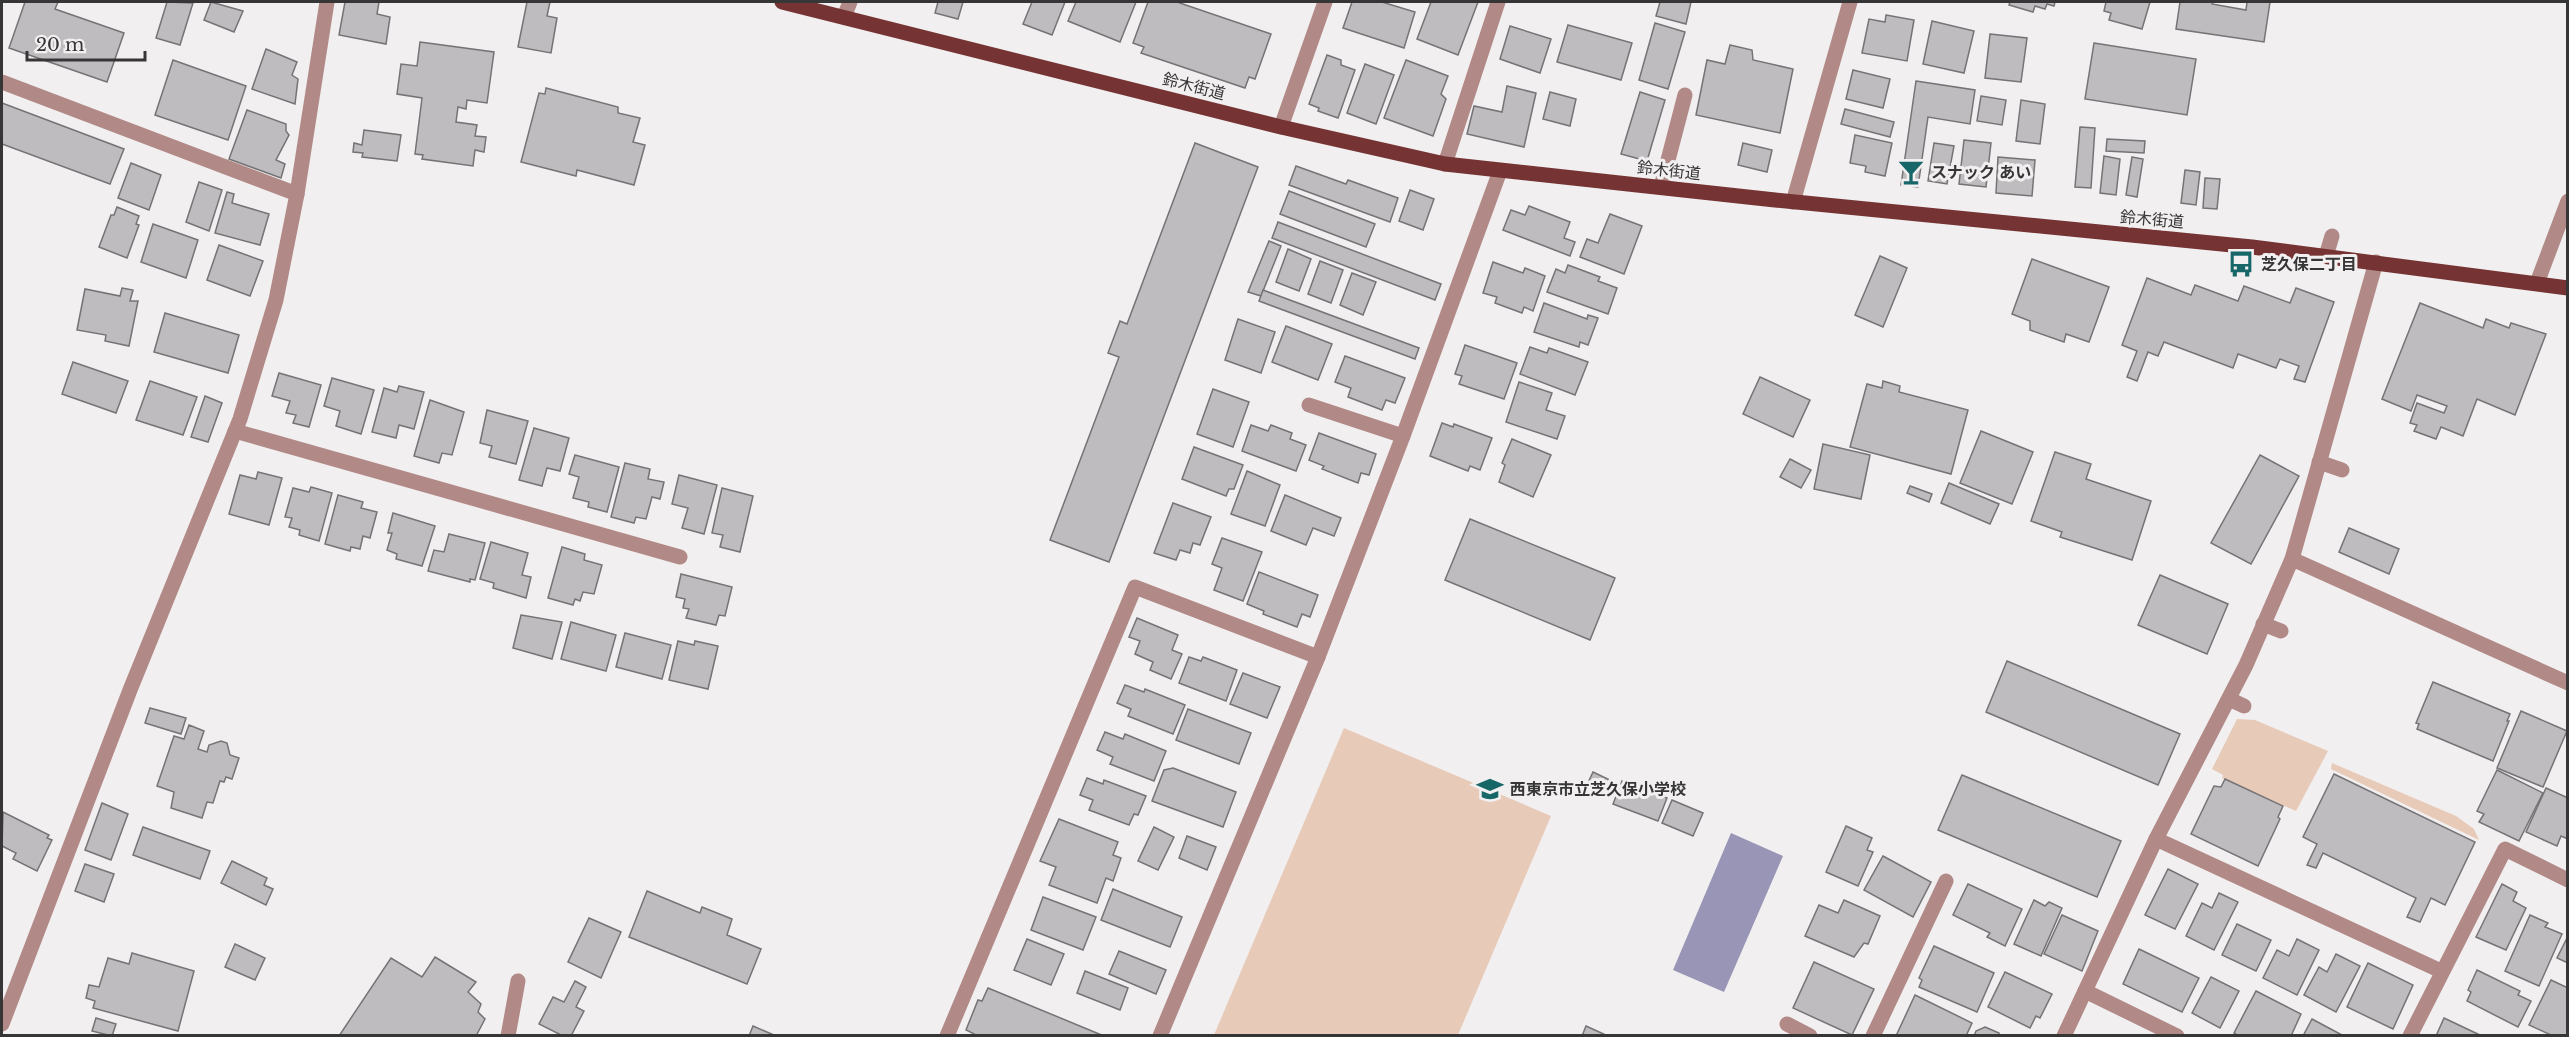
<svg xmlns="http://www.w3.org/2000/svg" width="2569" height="1037" viewBox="0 0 2569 1037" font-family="'Libre Baskerville','Noto Sans JP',serif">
<rect width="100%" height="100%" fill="#f2eff0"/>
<!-- green -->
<g fill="#e8cab8">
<polygon points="2237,719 2255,720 2328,751 2296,811 2222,778 2223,775 2212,769"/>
<polygon points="1344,728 1551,816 1458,1035 1214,1035"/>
<polygon points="2332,763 2456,816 2474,829 2479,840 2331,769"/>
</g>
<!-- water -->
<polygon fill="#9895b6" points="1731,833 1783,856 1724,992 1673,970"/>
<!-- building -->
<g fill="#bfbcbf" stroke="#757376" stroke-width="1.5">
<polygon points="25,2 58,2 55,9 124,33 107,82 9,48"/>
<polygon points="167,2 193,3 180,45 156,38"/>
<polygon points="211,2 243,11 234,32 204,20"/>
<polygon points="345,2 379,2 377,14 390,17 386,44 339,35"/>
<polygon points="527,2 550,2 547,16 557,18 551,53 518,47"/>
<polygon points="938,2 963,2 958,19 935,13"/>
<polygon points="1032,2 1065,2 1052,35 1023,24"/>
<polygon points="1076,2 1136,2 1120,42 1068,21"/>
<polygon points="1148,2 1177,2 1271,34 1255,79 1249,77 1245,88 1141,53 1144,47 1133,43"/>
<polygon points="1352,2 1382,2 1415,12 1404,48 1343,28"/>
<polygon points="1431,2 1478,2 1458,55 1417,39"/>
<polygon points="1660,2 1691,2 1686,24 1656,16"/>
<polygon points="2010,2 2055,2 2054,6 2047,4 2045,9 2035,6 2033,12 2009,5"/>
<polygon points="2106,2 2150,2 2142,29 2109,20 2111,13 2104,11"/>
<polygon points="2180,2 2213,2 2212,4 2246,10 2247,2 2270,2 2264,42 2176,29"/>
<polygon points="1886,15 1914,20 1907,61 1862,53 1869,19 1885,22"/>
<polygon points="1932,21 1974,31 1964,73 1923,64"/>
<polygon points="1655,23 1685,32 1668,89 1639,80"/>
<polygon points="1568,25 1632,43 1621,80 1557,62"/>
<polygon points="1510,26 1551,39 1540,73 1500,59"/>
<polygon points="1990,34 2027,38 2021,82 1985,78"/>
<polygon points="420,42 494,52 487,103 467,100 466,109 458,107 456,122 477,125 475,136 486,137 484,152 475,150 473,166 422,159 423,155 415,154 422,98 397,94 401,64 417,66"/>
<polygon points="2094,43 2196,59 2187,115 2085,99"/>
<polygon points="1730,45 1752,50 1753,60 1793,69 1780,133 1696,115 1707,60 1725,64"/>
<polygon points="266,49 297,62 292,75 298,79 295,104 252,89"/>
<polygon points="1327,55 1341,60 1341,65 1355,70 1338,118 1318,111 1319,108 1309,104"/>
<polygon points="173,60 246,86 228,140 155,115"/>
<polygon points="1406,60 1448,76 1441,94 1446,99 1433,136 1384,118"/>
<polygon points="1365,64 1394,75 1376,124 1347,113"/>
<polygon points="1853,70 1890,79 1883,108 1846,99"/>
<polygon points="1916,81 1975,90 1970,124 1928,117 1918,187 1901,185"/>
<polygon points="1507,86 1536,93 1524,147 1467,134 1474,106 1502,112"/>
<polygon points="546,88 618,107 618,113 640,118 633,142 645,145 634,185 577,170 576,176 521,162 539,93 545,94"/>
<polygon points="1550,92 1576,99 1570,126 1543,119"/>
<polygon points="1640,92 1665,100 1647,161 1621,154"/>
<polygon points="1981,96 2006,100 2002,125 1977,121"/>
<polygon points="2021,100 2045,104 2040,144 2016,141"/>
<polygon points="2,103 124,149 110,184 2,144"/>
<polygon points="1845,109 1894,122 1890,137 1841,124"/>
<polygon points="247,110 286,124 286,131 289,135 276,160 285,164 281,178 229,159"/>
<polygon points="2080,127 2095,128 2091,188 2075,187"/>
<polygon points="364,130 401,135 397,161 362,157 363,153 353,152 354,143 362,145"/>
<polygon points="1855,135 1892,143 1885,176 1865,172 1866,166 1850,163"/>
<polygon points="2107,139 2145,141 2144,153 2106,151"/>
<polygon points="1964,140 1991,143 1986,187 1959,184"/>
<polygon points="1195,143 1258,167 1109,562 1050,540 1119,357 1108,353 1120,321 1127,324"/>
<polygon points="1743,143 1772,150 1767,172 1738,165"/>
<polygon points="1934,143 1954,146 1947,184 1928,181"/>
<polygon points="2104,156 2120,159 2116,195 2100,193"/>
<polygon points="1998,157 2035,160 2032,196 1996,193"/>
<polygon points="2132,157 2143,159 2137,197 2126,195"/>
<polygon points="131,163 161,175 149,210 118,198"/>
<polygon points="1296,166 1346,184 1348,180 1398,198 1390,222 1289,185"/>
<polygon points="2185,170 2200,172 2196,205 2181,203"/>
<polygon points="2205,178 2220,179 2217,209 2203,208"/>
<polygon points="199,182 222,190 209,231 186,222"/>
<polygon points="1410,190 1434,199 1423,230 1399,221"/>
<polygon points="1289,191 1375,224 1366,247 1280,214"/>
<polygon points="227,192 234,194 232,203 269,214 260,245 215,233"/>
<polygon points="1529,206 1570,222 1564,238 1575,242 1570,256 1503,230 1511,210 1525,215"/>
<polygon points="117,207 139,216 136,224 139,225 127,258 99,247 111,215 114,215"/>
<polygon points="1610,214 1642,226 1624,274 1580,257 1587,239 1598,243"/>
<polygon points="1278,222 1441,284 1435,300 1272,238"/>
<polygon points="153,224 198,240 186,278 141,262"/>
<polygon points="1269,241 1281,246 1261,296 1248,292"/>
<polygon points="219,245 263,261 250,296 207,280"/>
<polygon points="1288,249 1311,259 1299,291 1276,282"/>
<polygon points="1880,256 1907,268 1883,327 1855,315"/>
<polygon points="2032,259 2109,287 2089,342 2066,334 2064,342 2030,330 2030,321 2012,314"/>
<polygon points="1320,261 1343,270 1331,303 1308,294"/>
<polygon points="1493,262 1523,273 1525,268 1545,276 1533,311 1524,307 1522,313 1495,303 1497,297 1483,293"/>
<polygon points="1568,265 1600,277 1598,281 1617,288 1608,314 1547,292 1556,269 1565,273"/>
<polygon points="1352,273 1376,282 1363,315 1340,305"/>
<polygon points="2147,278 2191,295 2195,285 2238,301 2244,286 2290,303 2296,288 2334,302 2305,382 2294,379 2299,366 2280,359 2276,368 2238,354 2233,368 2164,342 2158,356 2148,352 2137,381 2127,377 2137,351 2122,345"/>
<polygon points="122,288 133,290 130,301 138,301 129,346 105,341 106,335 77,330 85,289 120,296"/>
<polygon points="1263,290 1419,348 1415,359 1259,301"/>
<polygon points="1544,303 1587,319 1588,315 1598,318 1588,345 1580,342 1579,347 1534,332"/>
<polygon points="2420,303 2483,328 2486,319 2509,328 2511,323 2546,334 2515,415 2477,399 2463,436 2441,427 2436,439 2414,431 2417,425 2410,423 2417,403 2444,413 2447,406 2417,395 2411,411 2382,399"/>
<polygon points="165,313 239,335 228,373 154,352"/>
<polygon points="1238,319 1275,332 1261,373 1225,360"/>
<polygon points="1286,326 1332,344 1318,380 1272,362"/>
<polygon points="1465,345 1517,363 1504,399 1459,384 1462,376 1455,374"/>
<polygon points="1530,347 1547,353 1549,348 1588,362 1575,395 1520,374"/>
<polygon points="1345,356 1405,378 1395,403 1386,400 1382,410 1348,397 1351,388 1335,382"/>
<polygon points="73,362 128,381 116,413 62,394"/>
<polygon points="279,373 321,385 309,427 293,423 296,415 286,413 290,401 272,396"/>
<polygon points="1760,377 1810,400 1793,437 1743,414"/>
<polygon points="332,378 374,390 361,434 336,426 340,411 324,406"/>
<polygon points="150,381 197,397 183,435 136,420"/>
<polygon points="1883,381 1900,386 1899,392 1968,410 1951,474 1850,447 1867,384 1882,388"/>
<polygon points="1519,382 1552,393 1546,410 1565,416 1557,439 1506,422"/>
<polygon points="399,386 424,392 414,429 399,425 396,438 372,432 384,388 397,392"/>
<polygon points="1213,389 1249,402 1233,447 1197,434"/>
<polygon points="205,396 222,403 208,442 191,437"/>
<polygon points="430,400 464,412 452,455 442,453 439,463 414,456"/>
<polygon points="487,410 528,421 516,464 489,457 492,446 480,443"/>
<polygon points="1442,423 1453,427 1454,424 1492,438 1480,470 1470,466 1468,471 1430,456"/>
<polygon points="1251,425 1268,431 1271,425 1292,433 1290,439 1306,445 1296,471 1242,451"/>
<polygon points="534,428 569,438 560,471 547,468 542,486 519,480"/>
<polygon points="1981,431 2033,452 2012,504 1960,483"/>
<polygon points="1319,433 1376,454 1369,475 1361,473 1358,483 1322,469 1324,466 1309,460"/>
<polygon points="1512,439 1551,455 1533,497 1499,482 1505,465 1502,463"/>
<polygon points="1823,444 1870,455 1861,499 1814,489"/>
<polygon points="1194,447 1243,465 1234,489 1229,489 1226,496 1182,479"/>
<polygon points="2055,452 2091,464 2086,479 2151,501 2132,560 2060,537 2062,532 2031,521"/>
<polygon points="575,455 619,467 607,512 588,507 589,502 573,498 579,477 569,474"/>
<polygon points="2260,455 2299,476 2251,564 2211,543"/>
<polygon points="1790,459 1811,470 1801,488 1780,477"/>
<polygon points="625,463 650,469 648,479 664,482 660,499 652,497 646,519 636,517 634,523 611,517"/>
<polygon points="1247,471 1280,485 1265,526 1231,514"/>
<polygon points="258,472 282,478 269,525 229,514 240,475 256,479"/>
<polygon points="679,475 717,485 704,534 682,528 688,508 672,504"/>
<polygon points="1949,483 1999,504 1990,524 1941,503"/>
<polygon points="1910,486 1932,494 1929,502 1907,493"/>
<polygon points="311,487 332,493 319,541 299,535 300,530 289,527 292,518 285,517 293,488 309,492"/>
<polygon points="722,488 753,496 740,552 720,547 723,535 712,533"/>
<polygon points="338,495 363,502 361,508 377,512 370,538 363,536 360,549 351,547 350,551 325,544"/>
<polygon points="1285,495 1341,518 1334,536 1313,528 1306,545 1271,531"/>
<polygon points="1173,503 1211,517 1200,545 1193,543 1190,553 1180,550 1176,560 1154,553"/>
<polygon points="393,513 435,526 422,566 396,559 397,554 387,550 392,533 388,533"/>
<polygon points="1470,519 1615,578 1590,640 1445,580"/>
<polygon points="2349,528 2399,549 2389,574 2339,552"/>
<polygon points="449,534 485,543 475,580 470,579 470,582 428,571 434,550 444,552"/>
<polygon points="1222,538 1262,552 1243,601 1214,590 1222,568 1212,564"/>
<polygon points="491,542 528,553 522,575 531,577 526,598 493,588 494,583 480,579"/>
<polygon points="562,547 585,554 584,560 602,565 594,594 583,592 580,601 575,599 573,605 548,598"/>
<polygon points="1259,572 1318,595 1310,617 1302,614 1297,627 1263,614 1264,611 1247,604"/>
<polygon points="681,574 732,587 725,616 719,615 716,625 686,618 689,609 683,608 685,599 676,597"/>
<polygon points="2160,575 2228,604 2207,654 2138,625"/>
<polygon points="521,615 562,622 552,659 513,648"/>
<polygon points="1137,618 1178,635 1172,650 1182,654 1171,679 1150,670 1153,662 1135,654 1140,641 1129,637"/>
<polygon points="571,622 616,635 606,671 561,659"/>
<polygon points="625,633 671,645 662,679 616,667"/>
<polygon points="678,641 694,645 695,641 718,646 708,689 669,680"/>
<polygon points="1189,657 1201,661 1203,657 1237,670 1226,701 1179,683"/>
<polygon points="2007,661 2180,734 2158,785 1986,712"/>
<polygon points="1243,673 1280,687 1267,718 1230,704"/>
<polygon points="2433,682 2510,714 2507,721 2509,721 2493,761 2417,729 2419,724 2416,723"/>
<polygon points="1125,685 1144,692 1145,689 1185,705 1173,734 1128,716 1131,709 1117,703"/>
<polygon points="150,708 186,718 181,734 145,723"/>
<polygon points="1188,709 1251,733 1239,764 1176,740"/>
<polygon points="2521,711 2567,731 2543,787 2497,768"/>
<polygon points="189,725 204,731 198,749 207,752 209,745 221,741 227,743 230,755 239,758 232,779 226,777 224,782 220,781 213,803 207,802 202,818 171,808 174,792 157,786 174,736 184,739"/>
<polygon points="1105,732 1123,739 1125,734 1166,751 1154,781 1110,764 1113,757 1097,750"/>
<polygon points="1173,768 1236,792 1223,827 1152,801 1164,770"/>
<polygon points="2497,770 2543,793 2519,841 2479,822 2484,814 2477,811"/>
<polygon points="1593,772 1610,780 1604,794 1586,787"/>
<polygon points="2334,774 2475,842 2445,905 2431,898 2420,922 2407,917 2416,898 2323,853 2316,868 2307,865 2317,844 2303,837"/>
<polygon points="1962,775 2121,841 2097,897 1938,830"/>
<polygon points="1087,778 1103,784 1104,780 1146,796 1138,815 1134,814 1129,825 1089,810 1093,800 1080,795"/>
<polygon points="2225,779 2283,806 2278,817 2280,819 2258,866 2191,834 2214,786 2221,787"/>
<polygon points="1622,781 1667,798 1658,821 1613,804"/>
<polygon points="2546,788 2568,798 2568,839 2561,836 2557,846 2526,832"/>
<polygon points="1672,800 1703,813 1693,836 1662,823"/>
<polygon points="102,803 128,814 111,860 85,850"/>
<polygon points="3,812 49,835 47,838 52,840 37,871 13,859 16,853 2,846"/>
<polygon points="1059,819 1118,842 1113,855 1121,858 1113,881 1106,878 1097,903 1049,885 1056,867 1040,861"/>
<polygon points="1846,826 1872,838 1867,850 1873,852 1858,886 1826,872"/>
<polygon points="143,827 210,851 200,879 133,855"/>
<polygon points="1154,827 1174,837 1158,870 1138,861"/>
<polygon points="1187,836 1216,847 1207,870 1179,858"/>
<polygon points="1883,856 1931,882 1913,917 1864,890"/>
<polygon points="232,861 267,878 264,885 273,889 266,905 221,883"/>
<polygon points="85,864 114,874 104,902 75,891"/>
<polygon points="2168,869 2198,884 2175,929 2145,915"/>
<polygon points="1968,884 2022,909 2005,946 1987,937 1990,933 1953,915"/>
<polygon points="2502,884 2517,892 2513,901 2526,908 2506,950 2476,937"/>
<polygon points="1113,889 1182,917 1170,947 1101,920"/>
<polygon points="647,891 700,913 702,907 732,919 727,935 761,949 747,984 629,937"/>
<polygon points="2219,893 2238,902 2214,950 2186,936 2202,903 2212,908"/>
<polygon points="1043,897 1096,917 1083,950 1031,930"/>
<polygon points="1844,900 1880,916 1868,944 1864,943 1854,957 1805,936 1819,905 1838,913"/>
<polygon points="2034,900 2045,906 2049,902 2062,908 2041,956 2014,944"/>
<polygon points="2062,915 2098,931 2082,971 2044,954"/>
<polygon points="2530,915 2548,923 2545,927 2562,934 2539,986 2505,971"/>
<polygon points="589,918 621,932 601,978 568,962"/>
<polygon points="2237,924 2271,940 2256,971 2222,955"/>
<polygon points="2568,936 2568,963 2557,958"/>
<polygon points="1027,939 1064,954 1051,985 1014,970"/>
<polygon points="2297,939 2319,950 2297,995 2263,978 2277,950 2289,956"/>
<polygon points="235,944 265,958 255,980 225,967"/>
<polygon points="1934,946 1994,973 1977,1012 1919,987 1922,980 1919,978"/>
<polygon points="2139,949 2199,978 2182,1012 2123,984"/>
<polygon points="1119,951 1166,970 1156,994 1109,974"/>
<polygon points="132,953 194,971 178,1031 93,1008 95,1001 86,998 89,985 99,987 108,958 129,964"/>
<polygon points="2336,954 2360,966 2336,1012 2304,995 2319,967 2327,972"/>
<polygon points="435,957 476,982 468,992 481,1004 478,1012 485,1019 476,1036 339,1036 391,958 422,977"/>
<polygon points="1814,962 1874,989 1852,1035 1793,1008"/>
<polygon points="2368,963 2413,985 2393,1029 2347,1007"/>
<polygon points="2477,970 2520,991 2518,995 2531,1001 2518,1027 2467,1001 2471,992 2468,990"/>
<polygon points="1085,971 1128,988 1120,1010 1077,993"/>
<polygon points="2005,972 2052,994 2040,1018 2036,1016 2030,1028 1988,1007"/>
<polygon points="2211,977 2239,991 2220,1028 2192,1013"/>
<polygon points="2551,980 2568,988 2568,1036 2553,1036 2529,1025"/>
<polygon points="575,981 586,987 576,1007 584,1011 571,1036 563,1036 539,1024 553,997 564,1002"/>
<polygon points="988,988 1104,1036 978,1036 966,1030 978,1000 982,1001"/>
<polygon points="2256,991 2301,1014 2291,1036 2239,1036 2234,1033"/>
<polygon points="1915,995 1972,1023 1966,1036 1896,1036"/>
<polygon points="96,1018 116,1024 112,1036 92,1031"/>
<polygon points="2444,1018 2482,1036 2436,1036"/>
<polygon points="2312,1019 2342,1035 2342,1036 2303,1036"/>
<polygon points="753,1026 774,1035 773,1036 749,1036"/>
<polygon points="1586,1026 1608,1036 1582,1036"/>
<polygon points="1985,1027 1999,1033 1999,1036 1974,1036 1976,1031"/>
</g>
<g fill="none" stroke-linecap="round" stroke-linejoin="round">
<!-- minor -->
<g stroke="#b18987" stroke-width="15">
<polyline points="844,17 850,2"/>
<polyline points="2,82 297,194"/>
<polyline points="1281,127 1325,2"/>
<polyline points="1445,164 1498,2"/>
<polyline points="1661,187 1685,95"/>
<polyline points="1793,202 1850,2"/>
<polyline points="2326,256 2332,236"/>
<polyline points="2537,283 2568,201"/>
<polyline points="1309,405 1403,436"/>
<polyline points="235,431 680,557"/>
<polyline points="2319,462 2342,470"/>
<polyline points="2292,559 2568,683"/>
<polyline points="2263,624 2281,631"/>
<polyline points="2229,699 2244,706"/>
<polyline points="2156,839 2441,971"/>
<polyline points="2085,991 2177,1036"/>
<polyline points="2,1024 130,690 240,419 276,300 297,194 327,2"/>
<polyline points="1787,1024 1810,1036"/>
<polyline points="508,1036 518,981"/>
<polyline points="947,1036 1135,587 1318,657"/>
<polyline points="1160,1036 1318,657 1403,436 1500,171"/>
<polyline points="1873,1036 1946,881"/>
<polyline points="2064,1036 2156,839 2246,665 2292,559 2376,262"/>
<polyline points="2410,1036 2505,849 2568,880"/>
</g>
<!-- major -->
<polyline stroke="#753333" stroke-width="15" points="782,2 1281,127 1445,164 1775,200 2252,247 2568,288"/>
</g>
<!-- icons -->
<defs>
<g id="bar-bare" transform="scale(2.07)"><path d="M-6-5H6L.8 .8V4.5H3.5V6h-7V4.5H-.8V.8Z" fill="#186768" stroke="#f2eff0" stroke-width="2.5" paint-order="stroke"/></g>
<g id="bus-bare" transform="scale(2.07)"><path d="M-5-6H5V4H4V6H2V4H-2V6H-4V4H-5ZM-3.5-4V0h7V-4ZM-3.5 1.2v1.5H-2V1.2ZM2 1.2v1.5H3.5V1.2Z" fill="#186768" stroke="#f2eff0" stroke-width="2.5" paint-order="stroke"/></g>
<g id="school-bare" transform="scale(2.07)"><path d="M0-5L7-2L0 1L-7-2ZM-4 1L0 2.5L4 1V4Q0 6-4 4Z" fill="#186768" stroke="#f2eff0" stroke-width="2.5" paint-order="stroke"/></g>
</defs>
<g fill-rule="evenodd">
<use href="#bar-bare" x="1911" y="172"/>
<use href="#bus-bare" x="2241" y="264"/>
<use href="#school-bare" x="1490" y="789"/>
</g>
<g text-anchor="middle" stroke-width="6" stroke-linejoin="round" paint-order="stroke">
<!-- street labels -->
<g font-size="16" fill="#373636" stroke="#f2eff0">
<text transform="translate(1194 86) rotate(14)" y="6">鈴木街道</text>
<text transform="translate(1669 170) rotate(6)" y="6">鈴木街道</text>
<text transform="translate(2152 219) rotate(5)" y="6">鈴木街道</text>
</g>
<!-- poi labels -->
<g font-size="16" font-weight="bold" fill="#373636" stroke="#f2eff0" text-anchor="start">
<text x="1931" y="178">スナック あい</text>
<text x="2261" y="270">芝久保二丁目</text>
<text x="1510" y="795">西東京市立芝久保小学校</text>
</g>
</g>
<!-- border -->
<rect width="2569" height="1037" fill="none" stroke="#373636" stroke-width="6"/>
<!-- scale -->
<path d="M27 51v9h118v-9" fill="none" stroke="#373636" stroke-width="3"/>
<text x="36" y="51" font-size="18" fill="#373636" stroke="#f2eff0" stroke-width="4.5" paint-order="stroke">20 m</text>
</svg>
